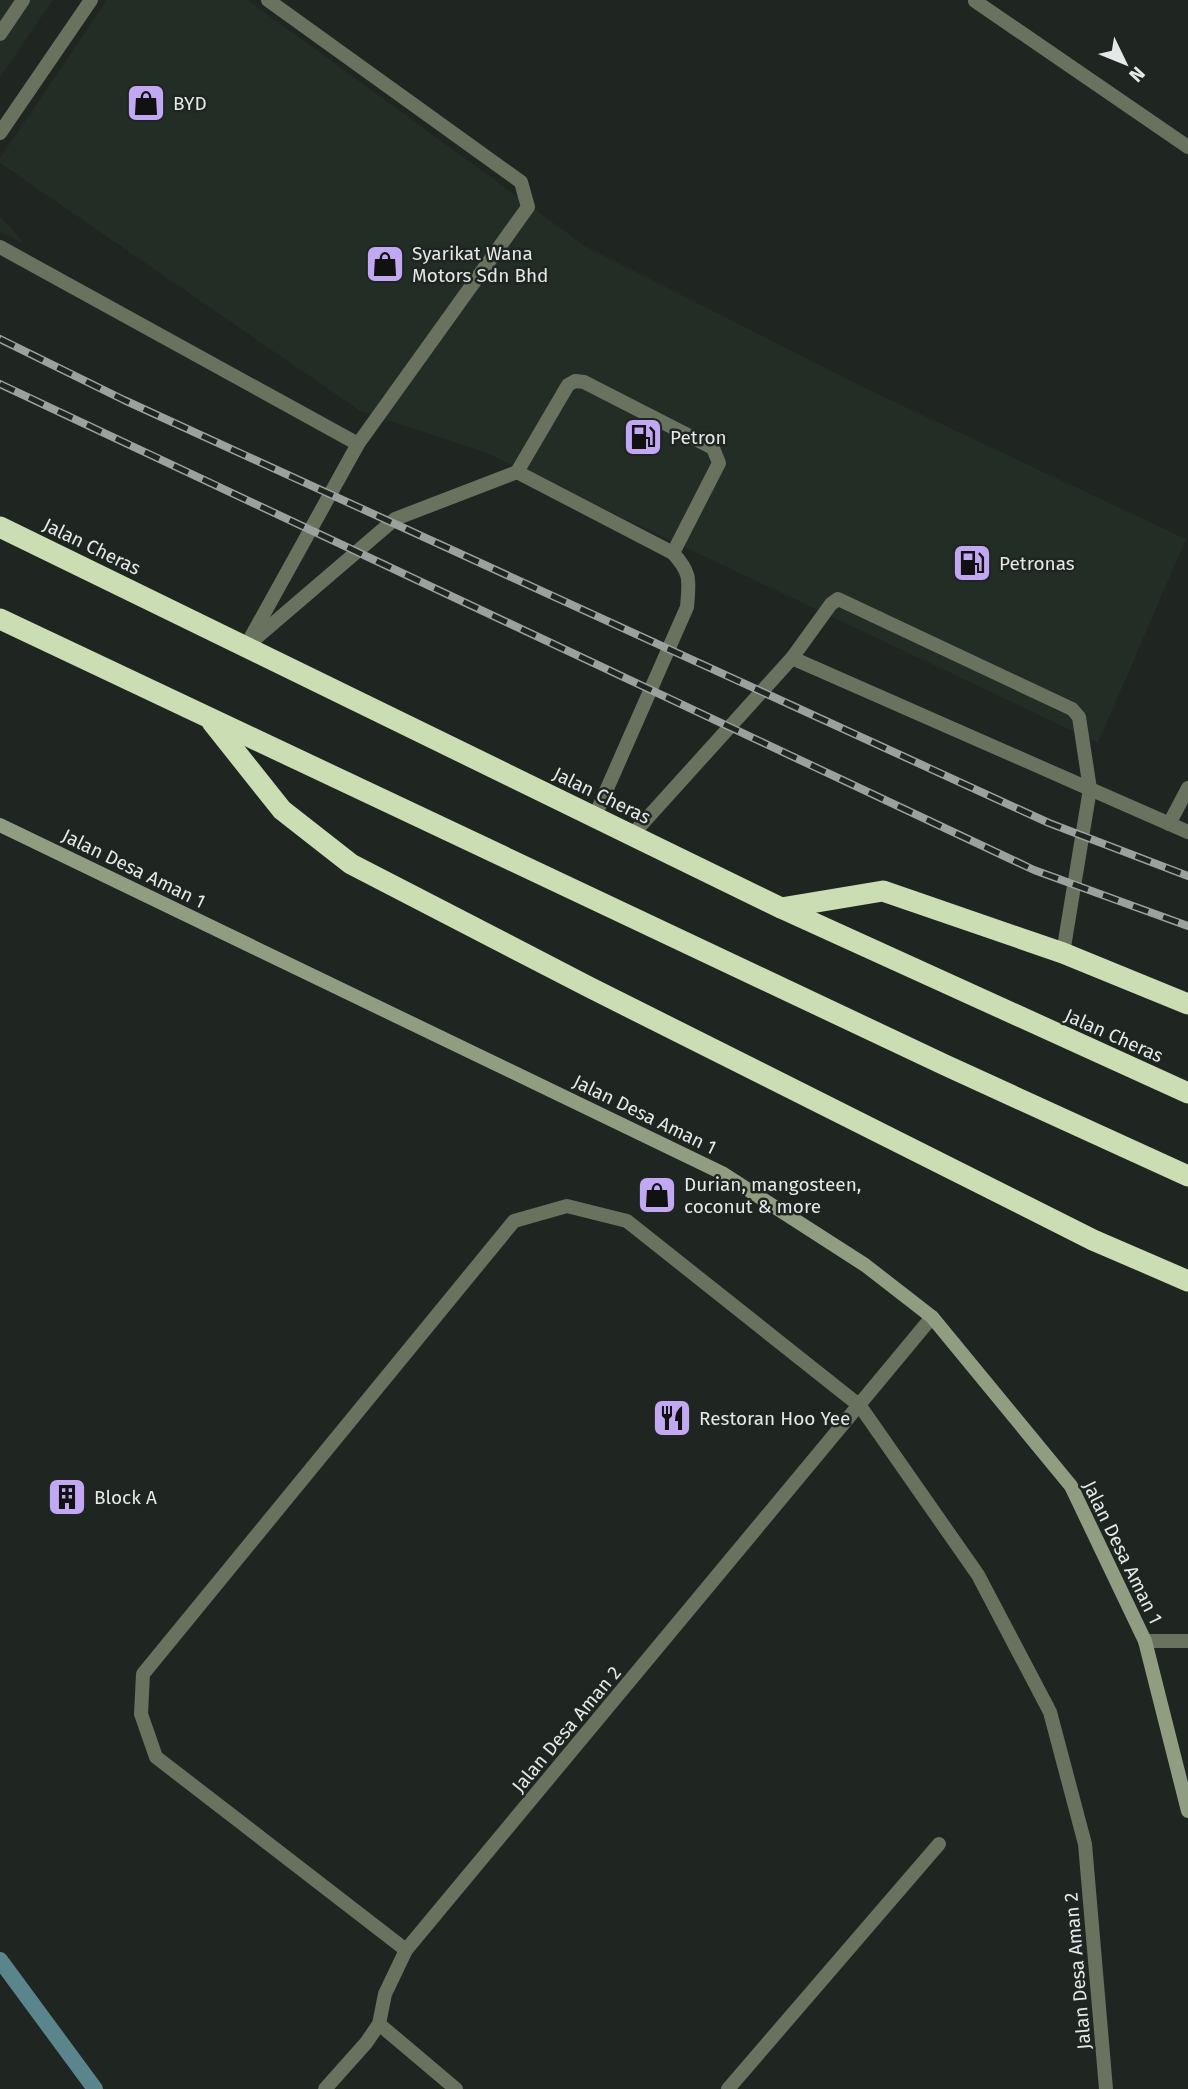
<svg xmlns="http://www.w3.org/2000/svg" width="1188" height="2089" viewBox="0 0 1188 2089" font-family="'Fira Sans',sans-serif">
<rect width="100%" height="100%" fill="#1f2521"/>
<!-- built -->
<g fill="#212d25">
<polygon points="0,0 53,0 0,77"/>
<polygon points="107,0 248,0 585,246 859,385 1186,539 1098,743 484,452 360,411 0,163 0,158"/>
<polygon points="0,216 26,245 0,232"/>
</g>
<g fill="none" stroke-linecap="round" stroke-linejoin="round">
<!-- stream -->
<polyline stroke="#5b858c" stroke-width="16" points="0,1960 95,2089"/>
<!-- lane -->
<g stroke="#69715f" stroke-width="14">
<polyline points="0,34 23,0"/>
<polyline points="0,133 91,0"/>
<polyline points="0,247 358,444"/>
<path d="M517,472L673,553C692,574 689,581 687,607L595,816"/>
<polyline points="255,639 395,519 517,472 568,385 575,381 584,382 713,448 719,463 673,553"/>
<polyline points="246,646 358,444 528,207 521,182 268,0"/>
<polyline points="792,658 1090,789"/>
<polyline points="632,835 792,658 831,604 838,599 1072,709 1079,717 1090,789 1063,953"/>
<polyline points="1145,1641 1188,1641"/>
<polyline points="379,2024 456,2089"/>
<polyline points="728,2089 939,1844"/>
</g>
<!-- street -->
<g stroke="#69715f" stroke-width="14">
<polyline points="975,1 1188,147"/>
<polyline points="1090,789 1188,832"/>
<polyline points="1169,824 1188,788"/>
<polyline points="406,1950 156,1757 141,1714 143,1674 514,1221 567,1206 627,1221 860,1406 978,1575 1050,1712 1085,1844 1106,2089"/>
<polyline points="325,2089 366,2043 379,2024 385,1994 406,1950 932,1317"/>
</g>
<!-- secondary -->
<polyline stroke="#909d81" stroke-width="14" points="0,825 722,1173 865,1265 932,1317 1071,1486 1145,1641 1188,1811"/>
<!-- highway -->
<g stroke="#cbdeb3" stroke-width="21">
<polyline points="0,527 781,908 1188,1093"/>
<polyline points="0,619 945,1065 1188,1176"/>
<polyline points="212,722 282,810 351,864 589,987 1093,1240 1188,1281"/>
<polyline points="781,908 883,891 1063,953 1188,1004"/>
</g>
<!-- rail casing -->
<g stroke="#9ca19e" stroke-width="8">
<g id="rail">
<polyline points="0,339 124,400 1049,823 1188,876"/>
<polyline points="0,384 1034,870 1188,926"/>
</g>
</g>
<!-- rail -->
<use href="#rail" stroke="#1f2521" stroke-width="5" stroke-dasharray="16" stroke-linecap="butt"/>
</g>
<!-- icons -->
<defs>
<g id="shop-square" transform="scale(2.0125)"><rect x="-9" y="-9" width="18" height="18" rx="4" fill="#c2a7f2" stroke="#1f2521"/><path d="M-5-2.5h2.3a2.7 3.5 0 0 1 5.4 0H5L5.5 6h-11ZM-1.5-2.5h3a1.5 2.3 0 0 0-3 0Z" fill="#111"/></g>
<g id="fuel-square" transform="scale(2.0125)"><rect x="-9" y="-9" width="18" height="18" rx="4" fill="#c2a7f2" stroke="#1f2521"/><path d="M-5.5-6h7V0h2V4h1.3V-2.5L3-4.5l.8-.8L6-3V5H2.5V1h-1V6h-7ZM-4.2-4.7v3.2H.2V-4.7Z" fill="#111"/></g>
<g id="restaurant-square" transform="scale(2.0125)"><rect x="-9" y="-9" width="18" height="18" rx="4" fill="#c2a7f2" stroke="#1f2521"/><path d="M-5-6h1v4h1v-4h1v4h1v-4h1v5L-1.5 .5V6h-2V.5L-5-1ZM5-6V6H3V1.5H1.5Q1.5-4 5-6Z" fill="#111"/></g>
<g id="building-square" transform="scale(2.0125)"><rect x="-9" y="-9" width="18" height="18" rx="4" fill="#c2a7f2" stroke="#1f2521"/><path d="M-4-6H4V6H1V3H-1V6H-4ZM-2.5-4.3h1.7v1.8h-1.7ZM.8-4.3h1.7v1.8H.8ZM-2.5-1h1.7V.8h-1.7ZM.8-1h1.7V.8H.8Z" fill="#111"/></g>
</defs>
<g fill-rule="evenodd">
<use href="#shop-square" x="146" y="103"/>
<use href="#shop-square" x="385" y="264"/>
<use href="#fuel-square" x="643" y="437"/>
<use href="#fuel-square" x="972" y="563"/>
<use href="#shop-square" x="657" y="1195"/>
<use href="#restaurant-square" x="672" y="1418"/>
<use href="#building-square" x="67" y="1497"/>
</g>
<g text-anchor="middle" stroke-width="5" stroke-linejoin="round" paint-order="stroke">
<!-- poi labels -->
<g font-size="19" fill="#e4e8e6" stroke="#1f2521" text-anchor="start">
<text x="173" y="110">BYD</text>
<text x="412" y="260">Syarikat Wana<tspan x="412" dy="22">Motors Sdn Bhd</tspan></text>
<text x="670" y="444">Petron</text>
<text x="999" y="570">Petronas</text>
<text x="684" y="1191">Durian, mangosteen,<tspan x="684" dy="22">coconut &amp; more</tspan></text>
<text x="699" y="1425">Restoran Hoo Yee</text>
<text x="94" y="1504">Block A</text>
</g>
<!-- street labels -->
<g font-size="19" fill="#e4e8e6" stroke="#1f2521">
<text transform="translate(92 546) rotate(26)" y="7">Jalan Cheras</text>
<text transform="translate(602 795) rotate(26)" y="7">Jalan Cheras</text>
<text transform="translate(134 868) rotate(26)" y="7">Jalan Desa Aman 1</text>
<text transform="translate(1114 1035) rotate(24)" y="7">Jalan Cheras</text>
<text transform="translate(645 1114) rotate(26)" y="7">Jalan Desa Aman 1</text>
<text transform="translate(1123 1552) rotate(64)" y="7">Jalan Desa Aman 1</text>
<text transform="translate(566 1729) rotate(-50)" y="7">Jalan Desa Aman 2</text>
<text transform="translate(1077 1971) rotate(-95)" y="7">Jalan Desa Aman 2</text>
</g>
</g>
<!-- north arrow -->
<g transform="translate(1125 63) rotate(133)" stroke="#1f2521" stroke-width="5" paint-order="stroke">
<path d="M0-5L12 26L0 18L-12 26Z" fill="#e4e8e6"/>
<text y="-10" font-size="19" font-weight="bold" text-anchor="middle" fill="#e4e8e6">N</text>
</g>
</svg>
